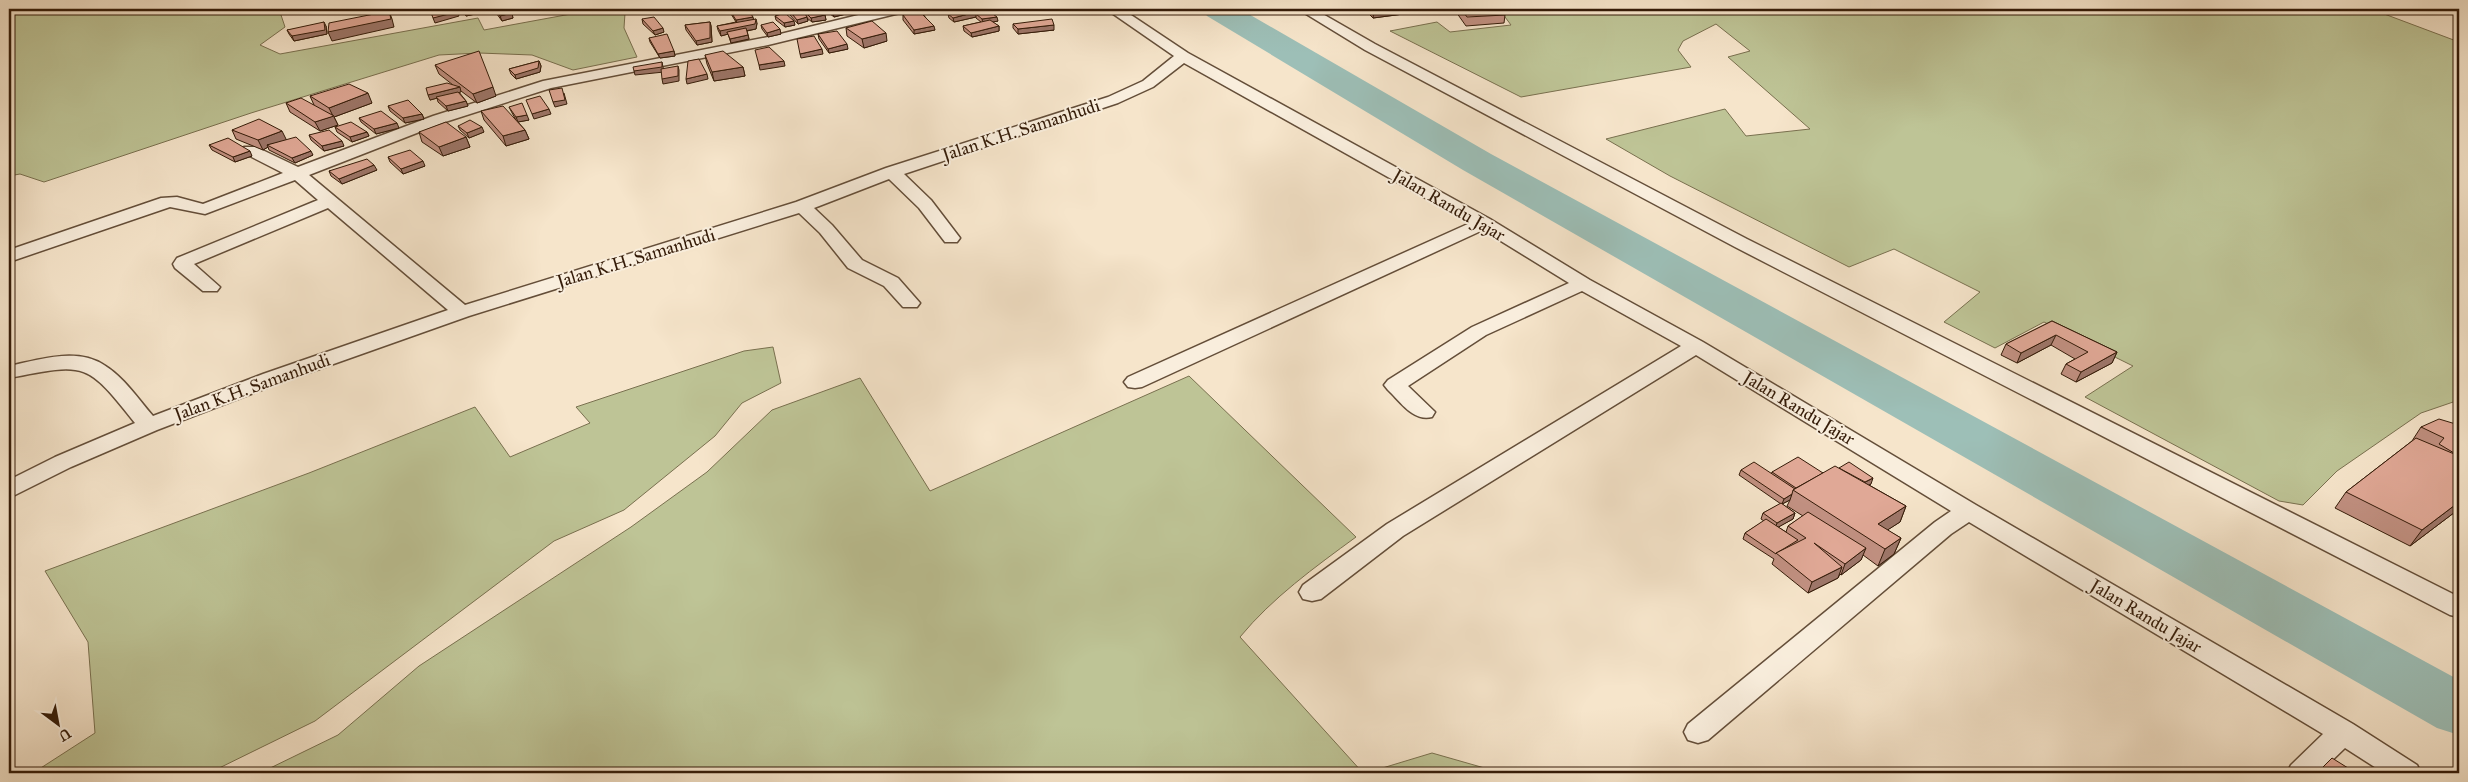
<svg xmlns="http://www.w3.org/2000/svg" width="2468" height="782" viewBox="0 0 2468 782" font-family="'IM FELL Great Primer',serif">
<rect width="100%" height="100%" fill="#f6e5cb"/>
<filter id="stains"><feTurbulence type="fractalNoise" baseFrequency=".004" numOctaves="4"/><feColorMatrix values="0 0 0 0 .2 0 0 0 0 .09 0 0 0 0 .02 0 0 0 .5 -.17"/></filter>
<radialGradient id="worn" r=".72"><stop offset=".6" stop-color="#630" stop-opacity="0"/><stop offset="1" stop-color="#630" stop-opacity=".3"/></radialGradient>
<!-- green -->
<g fill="#bec496" stroke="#79704f">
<polygon points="9,9 279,9 285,27 260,45 280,54 478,18 484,30 598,9 625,13 624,28 637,57 573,70 532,55 479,53 439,55 251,113 44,182 20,174 9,176"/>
<polygon points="1499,9 2371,9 2459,42 2459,400 2421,413 2337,471 2303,505 2279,501 2085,397 2133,366 2044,322 1995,348 1944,322 1980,292 1894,249 1849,267 1670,176 1606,139 1725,109 1746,136 1810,129 1728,57 1750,51 1716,24 1683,41 1678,50 1691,67 1521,97 1390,31 1437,22 1450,32 1511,25"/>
<polygon points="773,347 781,383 742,403 715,436 624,510 554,541 315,721 209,773 33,773 95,733 88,642 45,571 309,473 475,407 510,457 590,423 576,407 744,351"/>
<path d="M1189,376L1356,537C1315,567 1272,598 1240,637L1363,773H260L338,735L419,666L631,527L707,472L772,410L860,378L930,491Z"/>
<polygon points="1432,753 1502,773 1366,773"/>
</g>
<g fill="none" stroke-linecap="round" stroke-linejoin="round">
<!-- river -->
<polygon fill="#9dbfb7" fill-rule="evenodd" points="1202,9 1240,9 1491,154 2459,680 2459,735 2437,728 1463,170 1207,16"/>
<!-- minor casing -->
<g stroke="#644e39" stroke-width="3">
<g id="minor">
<path d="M883,9H906L904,12L768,45L551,88L445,122L309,175L465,305L796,202L886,168L1108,97L1143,81L1174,56L1106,9H1122L1188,53L1490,219L1590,280L1703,342L1976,505L2353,724L2417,765L2421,773H2384L2345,748L2319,773H2287L2291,765L2323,734L1969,522L1951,534L1708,740L1698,743L1688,740L1684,732L1688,724L1935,522L1951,511L1696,355L1403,536L1321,599L1312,601L1303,599L1299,592L1303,585L1387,524L1681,346L1582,291L1486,335L1408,386L1435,412L1432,417C1413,422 1400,401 1388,390L1384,385L1388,380L1472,327L1569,283L1483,230L1142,387L1135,388L1128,387L1124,382L1128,377L1470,223L1184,63L1153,87L1118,103L904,174L931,200L960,238L957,242H945L919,208L889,179L814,208L832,225L862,260L898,278L920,303L917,307H903L884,286L848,268L820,233L799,213L469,316L277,384L157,430L71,467L9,498V480L55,457L135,423C86,361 86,363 9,378V366C39,360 76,347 104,365C124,377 138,399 153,416L263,374L448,310L328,208L194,264L220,287L217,291H203L175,268L173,264L177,258L318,200L295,180L205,214L170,207L9,262V250L161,198L177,197L203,204L283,173L244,153L242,150L244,147H256L298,167L433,116L543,81L768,37Z"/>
<polygon points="1298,9 1314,9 1375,44 1747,239 2459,597 2459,617 2450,615 1735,247 1365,50"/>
</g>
</g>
<!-- minor -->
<use href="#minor" fill="#f9eedd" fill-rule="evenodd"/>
</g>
<!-- wall -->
<g fill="#c19081" stroke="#341b08" fill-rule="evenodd">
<polygon points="463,9 509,9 513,18 502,21 494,10 466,16"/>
<polygon points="728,9 748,9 753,19 757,23 756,29 747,31 749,39 731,43 728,34 721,36 718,30 717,26 736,22"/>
<polygon points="788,9 819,9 825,15 826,20 812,22 807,18 808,21 798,24 789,14"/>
<polygon points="824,9 849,9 850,13 834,17"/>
<polygon points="850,9 873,9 873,10 855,14"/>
<polygon points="913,9 941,9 941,10 923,14 935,30 914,34 903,20 903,15 916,12"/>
<polygon points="950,9 987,9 979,11 980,13 998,21 992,22 999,26 999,31 972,37 964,31 963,26 981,22 976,18 976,17 954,22 949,18 948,14 954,12"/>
<polygon points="1364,9 1411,9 1411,13 1373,18"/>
<polygon points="1454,9 1501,9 1505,15 1504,23 1466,26"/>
<polygon points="775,16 795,25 785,27 776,20"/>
<polygon points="642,19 664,32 655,35 643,24"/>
<polygon points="710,22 711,26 712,42 697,45 686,30 685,25"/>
<polygon points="1013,24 1054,30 1018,34 1013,28"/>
<polygon points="761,25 781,34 768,37 762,29"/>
<polygon points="326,26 327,34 294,41 289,34 287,30"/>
<polygon points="846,28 887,41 864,48 847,36"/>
<polygon points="818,34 848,49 829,53 819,39"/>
<polygon points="649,38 674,51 675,56 660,58 650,42"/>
<polygon points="705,55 743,67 745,76 714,81 707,64"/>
<polygon points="539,61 541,66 540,72 516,79 511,74 509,69"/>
<polygon points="435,65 496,96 477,103 461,91 459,92 466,101 468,106 448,111 438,102 437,98 430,100 453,85 439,74"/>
<polygon points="310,96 372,103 334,117 338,125 320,131 290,112 286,103 314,105"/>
<polygon points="388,106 422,114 424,119 405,123 390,111"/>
<polygon points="509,107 529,120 518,122 525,130 529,139 506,146 484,120 481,111 516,120 511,111"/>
<polygon points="359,118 399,128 376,134 361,122"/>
<polygon points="458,126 484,132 469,138 460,130"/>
<polygon points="335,127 367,132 369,136 352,142 337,132"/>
<polygon points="232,130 286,140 313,155 295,163 269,150 268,147 263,150 236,139"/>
<polygon points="419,132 466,137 470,147 443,156 422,142"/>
<polygon points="309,135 344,146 324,151 311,140"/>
<polygon points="209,145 252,156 235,162 212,150"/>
<polygon points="388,157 425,166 403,174 390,162"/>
<polygon points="377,170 342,184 331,176 329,171"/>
<polygon points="2052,321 2117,352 2112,363 2076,382 2061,374 2066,364 2075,359 2051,345 2017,363 2001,355 2006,344"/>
<polygon points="2459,425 2459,509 2410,546 2335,508 2346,492 2412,441 2421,427"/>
<path d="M1741,470L1771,474L1772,472L1823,473L1871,484L1869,485L1906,506L1900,522L1887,530L1901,538L1894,554L1878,566L1863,555L1861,560L1841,575L1840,574L1838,578L1808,593L1772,564L1774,559L1743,539L1745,533L1764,521L1761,519L1763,513L1781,504L1739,475ZM1790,500L1787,506L1803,516L1788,526L1786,532L1778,527L1793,519L1795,513L1782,504Z"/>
</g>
<!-- shaded-wall -->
<g fill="#9d7669" stroke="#341b08">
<polygon points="456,9 459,16 435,23 433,18"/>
<polygon points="463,9 494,9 494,10 466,16"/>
<polygon points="693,9 706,9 693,11"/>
<polygon points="849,9 850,13 834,17 833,13"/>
<polygon points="854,9 873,9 873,10 855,14"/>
<polygon points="928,9 941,9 941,10 920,15 919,11"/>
<polygon points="977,9 987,9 977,12"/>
<polygon points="1001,9 1020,9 1001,12"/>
<polygon points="1380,9 1411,9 1411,13 1373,18 1374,10"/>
<polygon points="389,11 392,19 394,27 332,41 328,32"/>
<polygon points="980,11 980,16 976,14 976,17 954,22 953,18"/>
<polygon points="512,13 513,18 502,21 500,16"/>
<polygon points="825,15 826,20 812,22 811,18"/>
<polygon points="753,17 754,21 737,24 736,20"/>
<polygon points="807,17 808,21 798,24 797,20"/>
<polygon points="997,17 998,21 983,24 982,19"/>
<polygon points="756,19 757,23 756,29 728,34 727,32 728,34 721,36 720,31"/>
<polygon points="794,21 795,25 785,27 784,23"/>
<polygon points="324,22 326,26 327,34 294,41 292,36"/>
<polygon points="710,22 711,26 712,42 697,45 696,41"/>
<polygon points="1054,25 1054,30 1018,34 1018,29"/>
<polygon points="934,26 935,30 914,34 914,30"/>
<polygon points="999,26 999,31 972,37 971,33"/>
<polygon points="663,28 664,32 655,35 653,31"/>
<polygon points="780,29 781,34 768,37 767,33"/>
<polygon points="886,33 887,41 864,48 862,39"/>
<polygon points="748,35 749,39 731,43 730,39"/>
<polygon points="847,44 848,49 829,53 828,49"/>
<polygon points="822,49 823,54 801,58 800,54"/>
<polygon points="674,51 675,56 660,58 658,54"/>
<polygon points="539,61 541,66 540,72 516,79 515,75"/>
<polygon points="784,61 785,66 760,70 759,65"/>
<polygon points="662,62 664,72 635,75 634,71"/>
<polygon points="678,66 679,70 679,81 663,84 662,79"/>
<polygon points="743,67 745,76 714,81 712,72"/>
<polygon points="707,74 708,79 687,84 686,79"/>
<polygon points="460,87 461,92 430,100 428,95"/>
<polygon points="493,87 496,96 477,103 473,94"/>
<polygon points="368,93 372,103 334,117 338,125 320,131 315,122 333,116 329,108"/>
<polygon points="564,93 567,104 555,107 553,102"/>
<polygon points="466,101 468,106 448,111 446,106"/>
<polygon points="549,109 551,114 534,119 532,114"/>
<polygon points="422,114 424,119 405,123 403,118"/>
<polygon points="527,115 529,120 518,122 516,117"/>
<polygon points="397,123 399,128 376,134 374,129"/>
<polygon points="482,127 484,132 469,138 467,133"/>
<polygon points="525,130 529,139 506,146 503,136"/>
<polygon points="282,131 287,141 267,145 268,147 263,150 258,140"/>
<polygon points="367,132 369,136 352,142 350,137"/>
<polygon points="466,137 470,147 443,156 439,147"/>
<polygon points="342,141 344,146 324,151 322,146"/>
<polygon points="250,151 252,156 235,162 233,157"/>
<polygon points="311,151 313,155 295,163 292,158"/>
<polygon points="423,161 425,166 403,174 401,169"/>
<polygon points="374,165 377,170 342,184 339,179"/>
<polygon points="2056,335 2051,345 2017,363 2021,353"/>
<polygon points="2117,352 2112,363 2076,382 2081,372"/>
<polygon points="1873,478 1871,484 1852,494 1854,488"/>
<polygon points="1792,494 1790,500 1782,504 1784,499"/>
<polygon points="2459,502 2459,509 2410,546 2422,530"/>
<polygon points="1906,506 1900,522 1872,540 1878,524"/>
<polygon points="1795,513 1793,519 1775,529 1777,523"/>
<polygon points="1901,538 1894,554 1878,566 1885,549"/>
<polygon points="1866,548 1861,560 1841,575 1845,564"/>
<polygon points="1842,567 1838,578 1808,593 1812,582"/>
</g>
<!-- building -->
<g fill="#e0a896" stroke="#341b08">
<polygon points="434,9 456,9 457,12 433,18 430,10"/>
<polygon points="494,9 509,9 512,13 500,16"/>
<polygon points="729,9 748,9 753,17 736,20"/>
<polygon points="788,9 819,9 825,15 811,18 802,9 807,17 797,20"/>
<polygon points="828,9 849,9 833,13"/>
<polygon points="917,9 928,9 919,11 934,26 914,30 903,15 919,11"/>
<polygon points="954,9 965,9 956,11"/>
<polygon points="971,9 977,9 980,11 953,18 948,14"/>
<polygon points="1461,9 1501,9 1505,15 1467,17"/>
<polygon points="389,11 391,19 328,32 329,23"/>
<polygon points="989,11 997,17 982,19 976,14"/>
<polygon points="785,13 794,21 784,23 775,16"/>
<polygon points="654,17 663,28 653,31 642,19"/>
<polygon points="756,19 755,24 720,31 717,26"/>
<polygon points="1052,19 1054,25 1018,29 1013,24"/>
<polygon points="990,20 999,26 971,33 963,26"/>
<polygon points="872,21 886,33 862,39 846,28"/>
<polygon points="324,22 325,30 292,36 287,30"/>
<polygon points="710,22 710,38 696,41 685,25"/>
<polygon points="773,22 780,29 767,33 761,25"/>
<polygon points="746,28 748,35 730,39 727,32"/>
<polygon points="837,31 847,44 828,49 818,34"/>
<polygon points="667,34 674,51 658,54 649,38"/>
<polygon points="814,36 822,49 800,54 797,39"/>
<polygon points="769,47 784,61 759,65 755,50"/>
<polygon points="479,51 493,87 473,94 435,65"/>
<polygon points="723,51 743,67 712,72 705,55"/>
<polygon points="699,59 707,74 686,79 688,61"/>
<polygon points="539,61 538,68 515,75 509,69"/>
<polygon points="662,62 662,67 634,71 633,67"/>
<polygon points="678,66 678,76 662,79 661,69"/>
<polygon points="447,83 460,87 428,95 426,88"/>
<polygon points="349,84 368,93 329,108 310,96"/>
<polygon points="562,88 565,100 553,102 549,90"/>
<polygon points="458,92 466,101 446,106 436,97"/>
<polygon points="540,96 549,109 532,114 526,100"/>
<polygon points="301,98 334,116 315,122 286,103"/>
<polygon points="408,100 422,114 403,118 388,106"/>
<polygon points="522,103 527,115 516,117 509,107"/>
<polygon points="503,106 525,130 503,136 481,111"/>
<polygon points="381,111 397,123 374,129 359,118"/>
<polygon points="259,119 282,131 258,140 232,130"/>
<polygon points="470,120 482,127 467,133 458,126"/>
<polygon points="351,122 367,132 350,137 335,127"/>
<polygon points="446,122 466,137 439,147 419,132"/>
<polygon points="329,130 342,141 322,146 309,135"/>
<polygon points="296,137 311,151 292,158 267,145"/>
<polygon points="228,138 250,151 233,157 209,145"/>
<polygon points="410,150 423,161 401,169 388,157"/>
<polygon points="367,159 374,165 339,179 329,171"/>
<polygon points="2052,321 2117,352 2081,372 2066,364 2088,352 2056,335 2021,353 2006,344"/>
<polygon points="2439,419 2459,425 2459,456 2439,444 2444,438 2421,427"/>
<polygon points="2416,438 2459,456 2459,502 2422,530 2346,492"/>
<polygon points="1798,457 1823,473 1796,488 1772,472"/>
<polygon points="1754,462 1795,489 1793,490 1792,494 1784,499 1741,470"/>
<polygon points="1849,462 1873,478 1865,482 1839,468"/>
<polygon points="1835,466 1906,506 1878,524 1901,538 1885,549 1793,490"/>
<polygon points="1781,503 1795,513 1777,523 1763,513"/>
<polygon points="1808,512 1866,548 1845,564 1814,543 1842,567 1812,582 1776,553 1806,538 1788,526"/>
<polygon points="1766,519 1798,540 1785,548 1776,553 1776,554 1745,533"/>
<polygon points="2332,758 2356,773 2317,773"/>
</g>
<g text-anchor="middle" stroke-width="4" stroke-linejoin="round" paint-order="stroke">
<!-- street labels -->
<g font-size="18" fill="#341b08" stroke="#f9eedd">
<text transform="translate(1021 130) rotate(-18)" y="6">Jalan K.H. Samanhudi</text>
<text transform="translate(1449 205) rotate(30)" y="6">Jalan Randu Jajar</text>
<text transform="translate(636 258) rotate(-17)" y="6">Jalan K.H. Samanhudi</text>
<text transform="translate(252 387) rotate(-20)" y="6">Jalan K.H. Samanhudi</text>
<text transform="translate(1799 408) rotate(31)" y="6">Jalan Randu Jajar</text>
<text transform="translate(2146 616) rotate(31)" y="6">Jalan Randu Jajar</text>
</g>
</g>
<!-- margin -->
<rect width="2468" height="782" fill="none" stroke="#f6e5cb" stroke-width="30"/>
<rect x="10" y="10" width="2448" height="762" fill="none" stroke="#341b08" stroke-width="2.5"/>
<rect x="15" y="15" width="2438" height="752" fill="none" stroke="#341b08"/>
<!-- north arrow -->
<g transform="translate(58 724) rotate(148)" stroke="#f9eedd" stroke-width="4" paint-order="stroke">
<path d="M0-4L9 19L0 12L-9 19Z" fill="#341b08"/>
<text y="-8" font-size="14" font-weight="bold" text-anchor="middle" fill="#341b08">U</text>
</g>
<rect width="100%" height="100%" filter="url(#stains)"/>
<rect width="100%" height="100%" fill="url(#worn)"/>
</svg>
